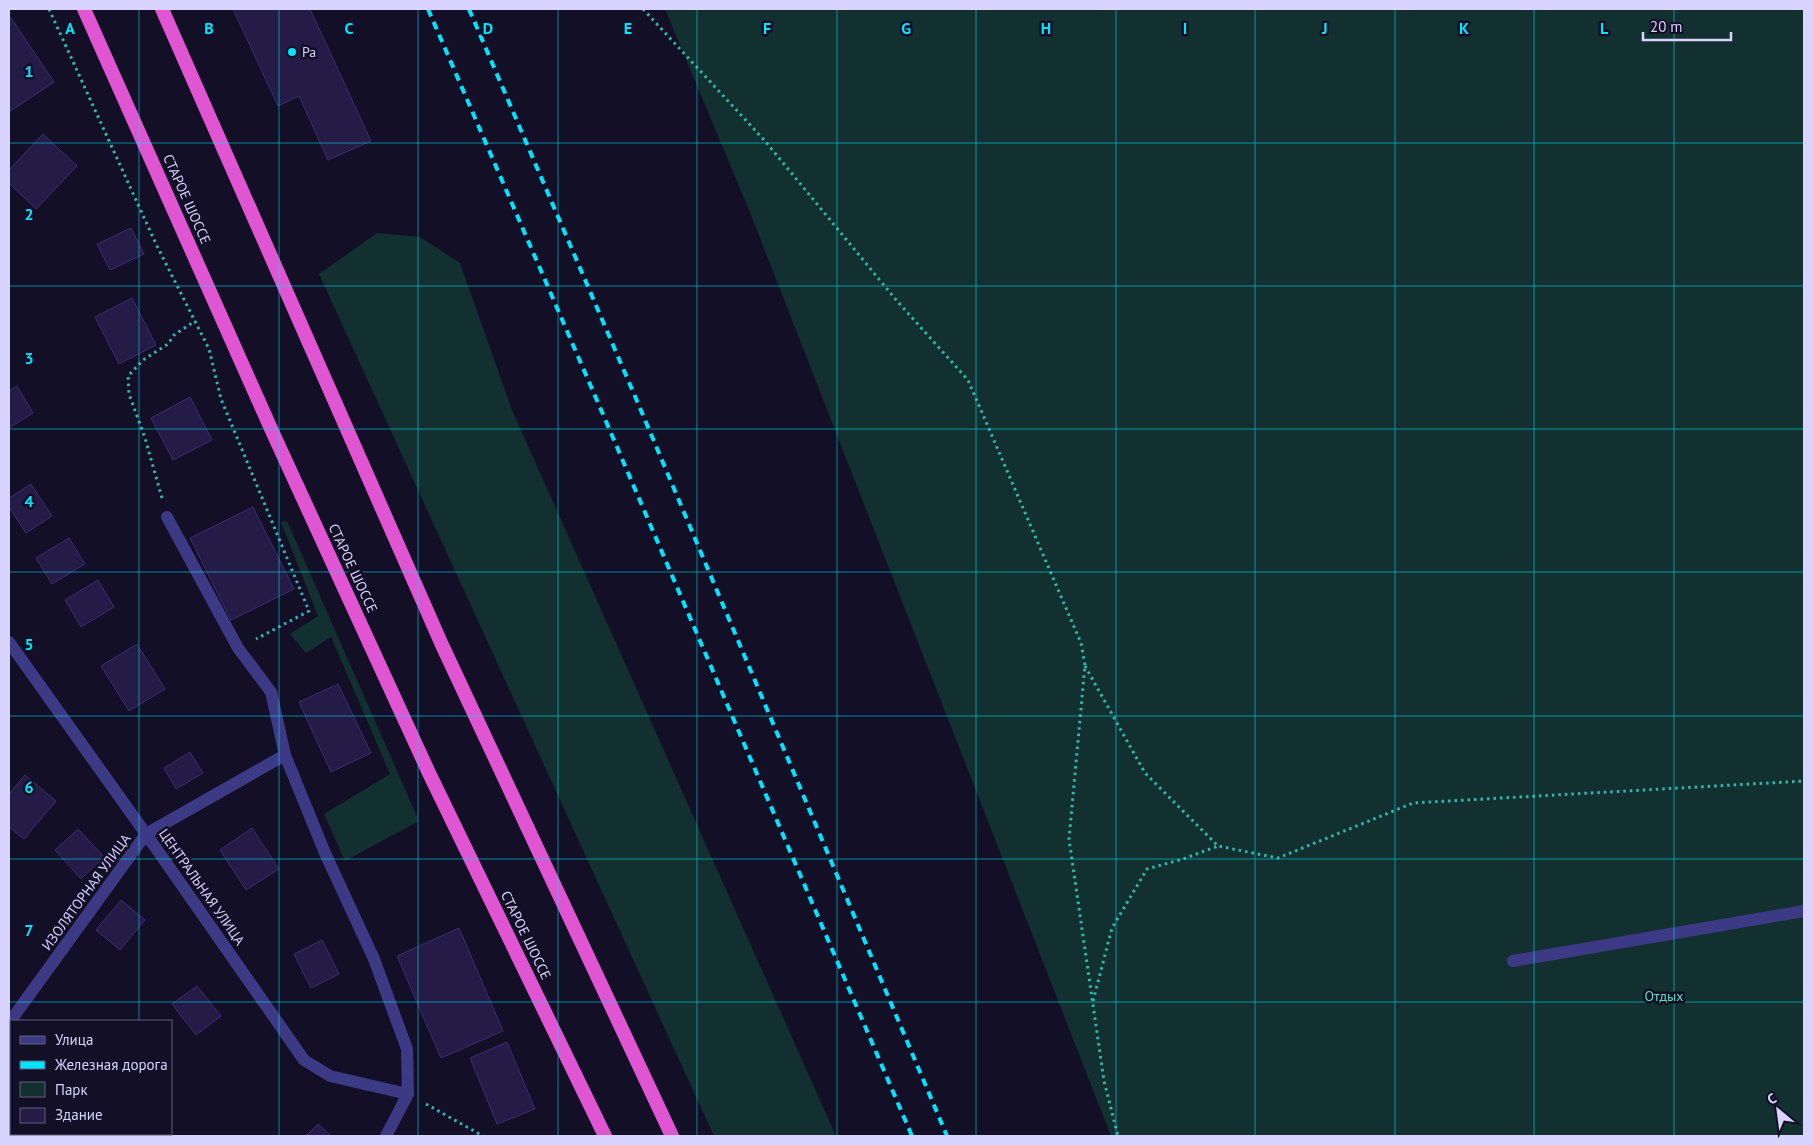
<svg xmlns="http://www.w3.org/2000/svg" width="1813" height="1145" viewBox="0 0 1813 1145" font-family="'PT Sans',sans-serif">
<rect width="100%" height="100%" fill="#130f26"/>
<!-- green -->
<g fill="#12302f">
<polygon points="665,9 1804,9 1804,1136 1111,1136 749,210"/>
<polygon points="377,233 420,237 460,263 512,410 836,1136 714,1136 319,274"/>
<polygon points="287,521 419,821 345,861 324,814 390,774 331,637 306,653 290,634 318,616 281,522"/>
</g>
<!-- building -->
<g fill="#241b47" stroke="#3b2d73">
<polygon points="233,9 310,9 371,141 328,160 299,96 278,106"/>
<polygon points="9,15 54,82 9,112"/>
<polygon points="43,134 77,166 36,209 9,183 9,170"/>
<polygon points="131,228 144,254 110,270 97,244"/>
<polygon points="132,298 156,345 119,364 95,317"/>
<polygon points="17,386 33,413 9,428 9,391"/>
<polygon points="190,397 212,440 173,460 151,418"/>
<polygon points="31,484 52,516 26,533 9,507 9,498"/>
<polygon points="253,507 294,589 231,620 190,538"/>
<polygon points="69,538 85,564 52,584 36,558"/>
<polygon points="98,580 114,607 81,627 65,600"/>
<polygon points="137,644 165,689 129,711 101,666"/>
<polygon points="338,684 371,753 331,772 299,702"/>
<polygon points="190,752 203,773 176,789 164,768"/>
<polygon points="25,775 56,801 24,839 9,827 9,794"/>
<polygon points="252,828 279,869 246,890 220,850"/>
<polygon points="78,829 104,857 81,879 55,850"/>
<polygon points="121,900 145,920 120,950 96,930"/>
<polygon points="459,928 503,1031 441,1058 397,956"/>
<polygon points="322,940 339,974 311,988 294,954"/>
<polygon points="197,986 221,1016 196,1035 172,1004"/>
<polygon points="507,1042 535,1109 497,1124 470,1058"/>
<polygon points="318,1124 331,1136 306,1136"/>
</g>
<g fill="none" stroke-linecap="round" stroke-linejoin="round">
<!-- path -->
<g stroke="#2fb8b0" stroke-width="3" stroke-dasharray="2.5 4" stroke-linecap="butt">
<polyline points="49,9 156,244 209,349 221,399 309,611 256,639"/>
<polyline points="643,9 765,141 897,301 968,380 1081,643 1085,665 1069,839 1104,1081 1118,1136"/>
<polyline points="162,498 145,438 129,394 128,376 143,360 168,344 174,335 195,321"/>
<polyline points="1085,666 1145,773 1218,846 1278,858 1413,803 1804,781"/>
<polyline points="1093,1001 1112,928 1147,869 1183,859 1218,846"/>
<polyline points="426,1104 483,1136"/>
</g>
<!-- service -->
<polyline stroke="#3d3a85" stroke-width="12" points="1513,961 1804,911"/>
<!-- minor -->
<g stroke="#3d3a85" stroke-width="12">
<polyline points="167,517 238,648 271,692 285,755 325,853 374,959 407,1049 408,1094 386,1136"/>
<polyline points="9,642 146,834 304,1060 330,1076 408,1094"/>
<polyline points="9,1023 146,834 285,755"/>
</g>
<!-- trunk -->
<g stroke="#e055d1" stroke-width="14">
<polyline points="84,9 272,431 429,773 605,1136"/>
<polyline points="162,9 442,645 672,1136"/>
</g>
<!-- rail -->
<g stroke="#00e5ff" stroke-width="4" stroke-dasharray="8 6" stroke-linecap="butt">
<polyline points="428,9 602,412 912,1136"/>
<polyline points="469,9 637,401 947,1136"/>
</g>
</g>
<!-- grid -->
<path fill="none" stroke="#00e5ff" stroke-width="1" stroke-opacity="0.55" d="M139,9V1021M279,9V1136M418,9V1136M558,9V1136M697,9V1136M837,9V1136M976,9V1136M1116,9V1136M1255,9V1136M1395,9V1136M1534,9V1136M1674,9V1136M9,143H1804M9,286H1804M9,429H1804M9,572H1804M9,716H1804M9,859H1804M9,1002H1804M139,1134V1136"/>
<!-- markers -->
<circle fill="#00e5ff" stroke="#130f26" stroke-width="2" cx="292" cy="52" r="5"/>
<g text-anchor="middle" stroke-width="5" stroke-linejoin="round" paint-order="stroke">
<!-- poi labels -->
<g font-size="14" fill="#d9d4ff" stroke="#130f26" text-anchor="start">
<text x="302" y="57">Ра</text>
</g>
<!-- street labels -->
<g font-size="14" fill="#d9d4ff" stroke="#130f26">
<text transform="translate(187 199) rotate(66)" y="5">СТАРОЕ ШОССЕ</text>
<text transform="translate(353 568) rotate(65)" y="5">СТАРОЕ ШОССЕ</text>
<text transform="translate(202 887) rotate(55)" y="5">ЦЕНТРАЛЬНАЯ УЛИЦА</text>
<text transform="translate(86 892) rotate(-54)" y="5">ИЗОЛЯТОРНАЯ УЛИЦА</text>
<text transform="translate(526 935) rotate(64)" y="5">СТАРОЕ ШОССЕ</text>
</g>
<!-- park labels -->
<g font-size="14" fill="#5fe0c0" stroke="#130f26">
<text x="1664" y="1001">Отдых</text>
</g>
</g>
<g font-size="16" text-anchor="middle" font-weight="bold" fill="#00e5ff" stroke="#130f26" stroke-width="5" stroke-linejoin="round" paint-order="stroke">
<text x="70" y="34">A</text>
<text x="209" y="34">B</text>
<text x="349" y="34">C</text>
<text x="488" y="34">D</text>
<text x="628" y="34">E</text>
<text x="767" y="34">F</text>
<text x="906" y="34">G</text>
<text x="1046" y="34">H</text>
<text x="1185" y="34">I</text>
<text x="1325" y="34">J</text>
<text x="1464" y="34">K</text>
<text x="1604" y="34">L</text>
<text x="29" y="77">1</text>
<text x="29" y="220">2</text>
<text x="29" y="364">3</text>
<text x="29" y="507">4</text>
<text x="29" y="650">5</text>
<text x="29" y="793">6</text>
<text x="29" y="936">7</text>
</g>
<!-- border -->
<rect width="1813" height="1145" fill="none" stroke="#d9d4ff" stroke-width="20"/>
<!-- legend -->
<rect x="10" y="1020" width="162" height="115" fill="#130f26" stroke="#625e7d"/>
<rect x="20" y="1036" width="25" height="8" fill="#3d3a85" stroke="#625e7d"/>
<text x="55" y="1045" font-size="15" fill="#d9d4ff">Улица</text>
<rect x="20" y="1061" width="25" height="8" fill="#00e5ff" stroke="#625e7d"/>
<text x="55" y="1070" font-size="15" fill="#d9d4ff">Железная дорога</text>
<rect x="20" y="1082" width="25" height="15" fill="#12302f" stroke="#625e7d"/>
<text x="55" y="1095" font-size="15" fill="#d9d4ff">Парк</text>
<rect x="20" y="1108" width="25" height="15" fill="#241b47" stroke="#625e7d"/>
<text x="55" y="1120" font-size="15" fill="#d9d4ff">Здание</text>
<!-- north arrow -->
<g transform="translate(1778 1110) rotate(331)" stroke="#130f26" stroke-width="4" paint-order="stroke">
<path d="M0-4L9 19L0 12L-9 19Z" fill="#d9d4ff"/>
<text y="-8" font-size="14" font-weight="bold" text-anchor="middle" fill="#d9d4ff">С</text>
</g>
<!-- scale -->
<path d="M1643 32v8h88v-8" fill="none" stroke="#d9d4ff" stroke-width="2.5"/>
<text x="1650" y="32" font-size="15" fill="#d9d4ff" stroke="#130f26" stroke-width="4" paint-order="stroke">20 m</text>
</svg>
